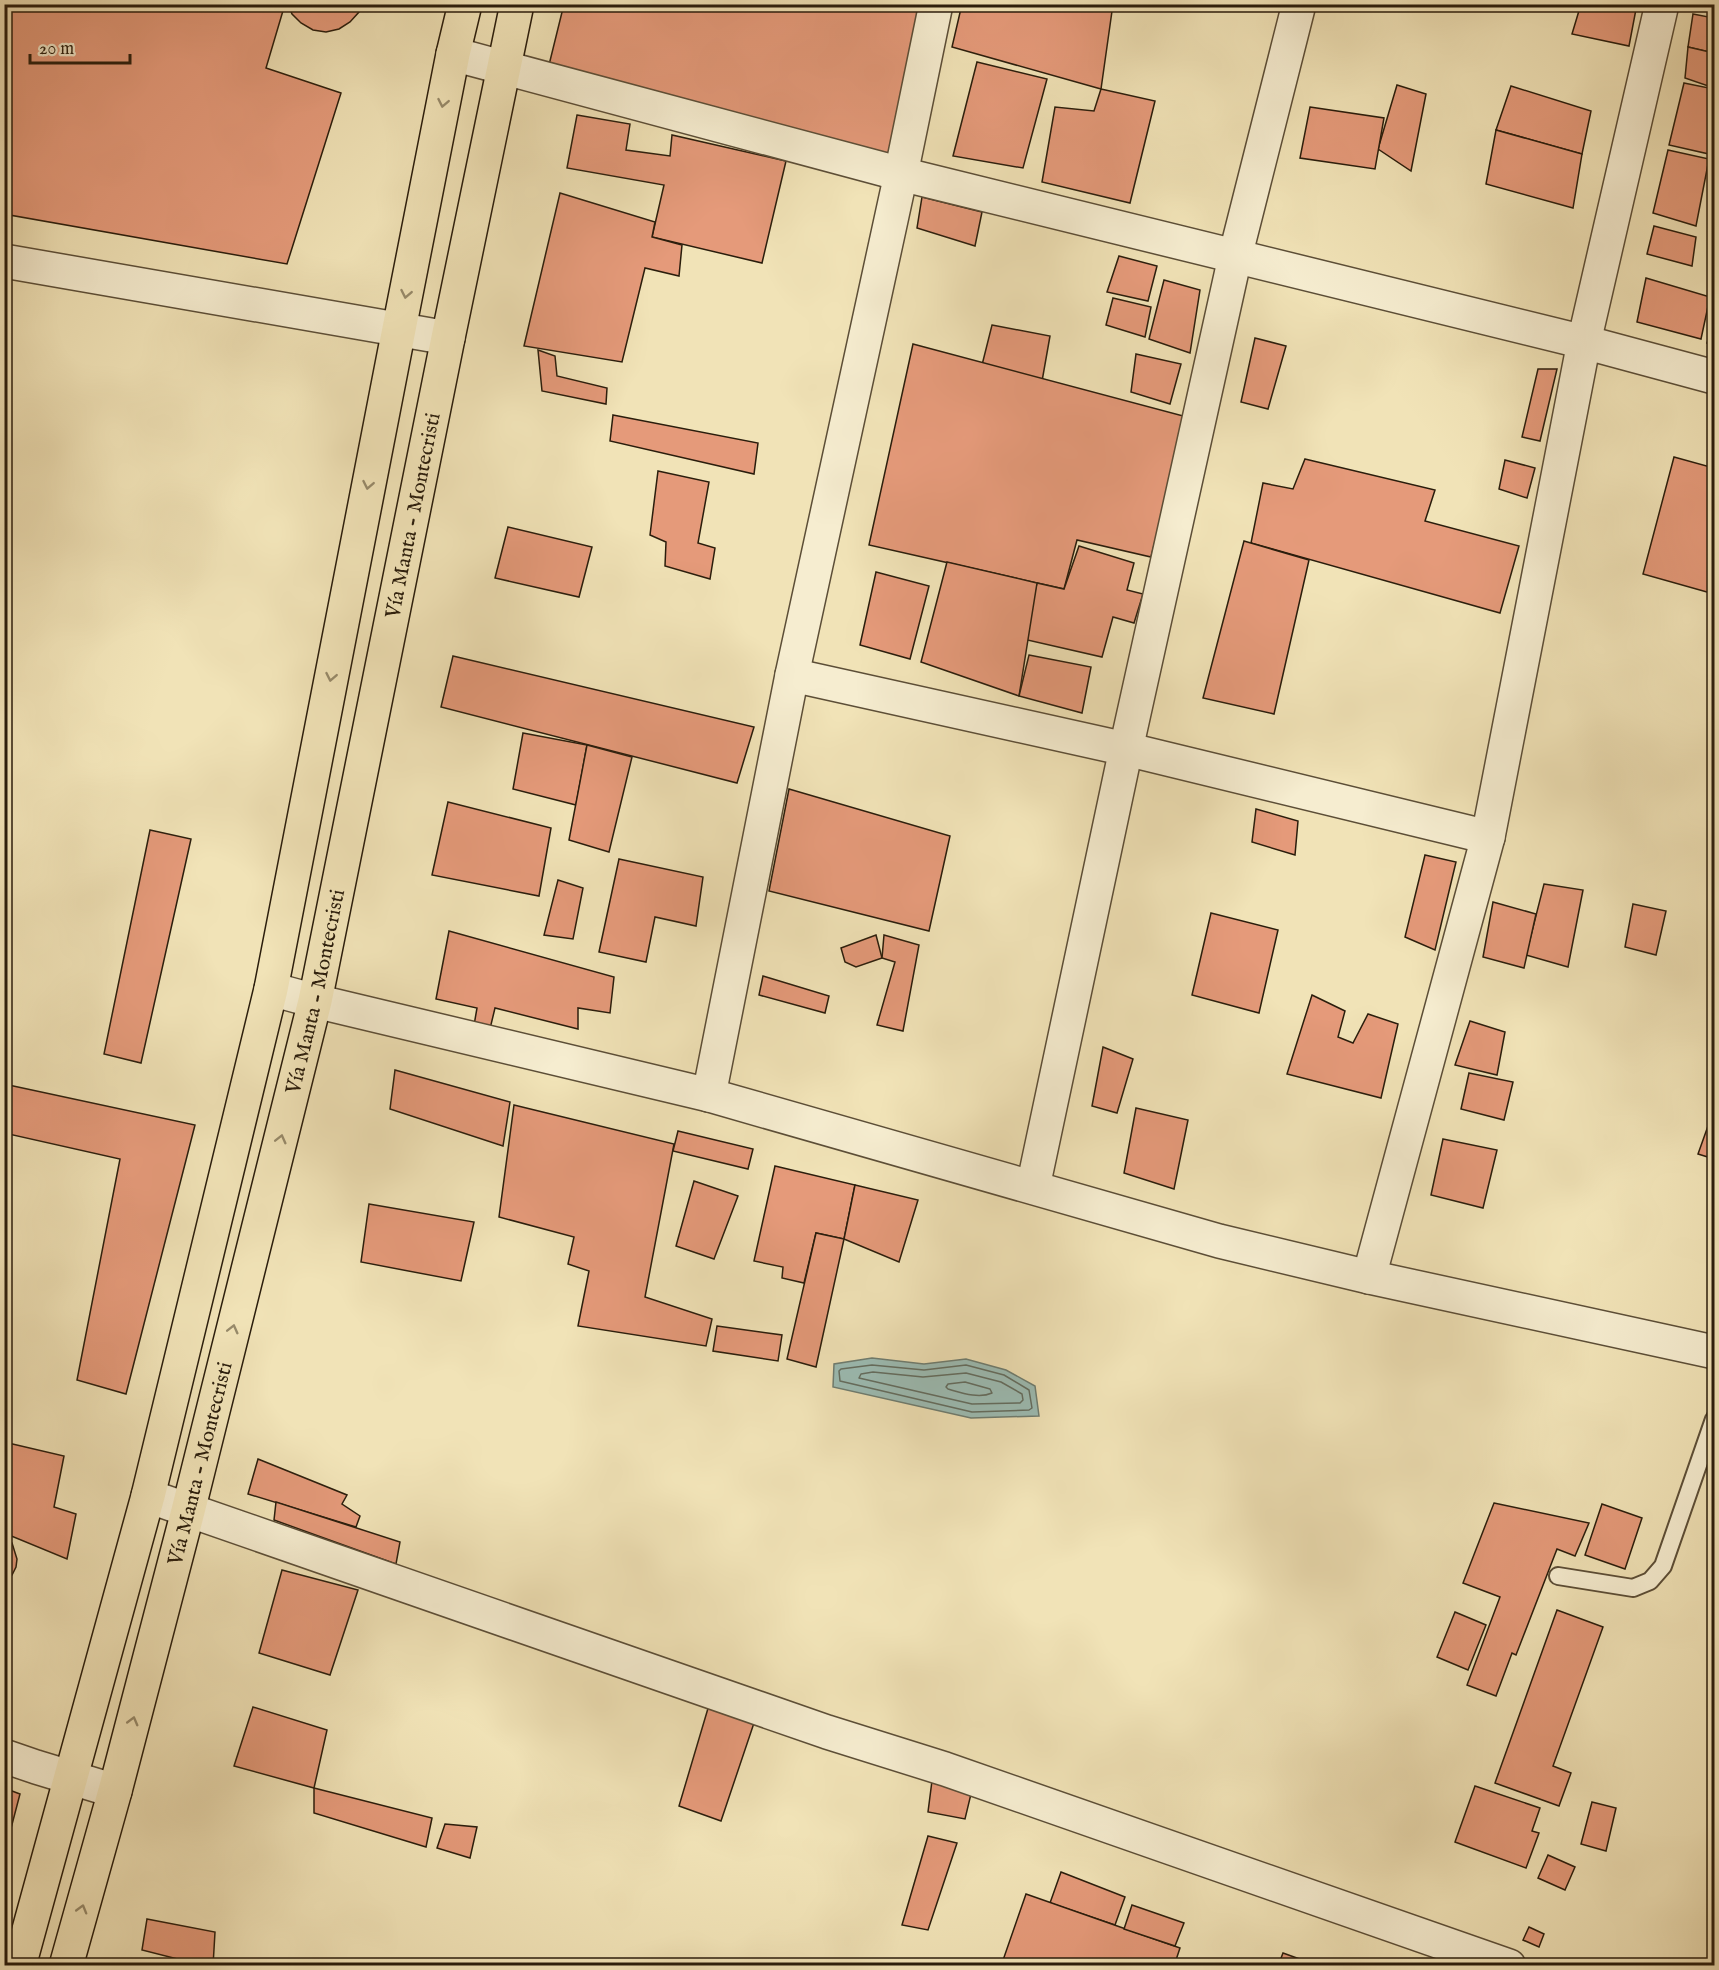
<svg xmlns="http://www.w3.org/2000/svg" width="1719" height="1970" viewBox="0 0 1719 1970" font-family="'IM FELL English',serif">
<rect width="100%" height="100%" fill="#f1e3b7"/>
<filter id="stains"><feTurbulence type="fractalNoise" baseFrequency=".00333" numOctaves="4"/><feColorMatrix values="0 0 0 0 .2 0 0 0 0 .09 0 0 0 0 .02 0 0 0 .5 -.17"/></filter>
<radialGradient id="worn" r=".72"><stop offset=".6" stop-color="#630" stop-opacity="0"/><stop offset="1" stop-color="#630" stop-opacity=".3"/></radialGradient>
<!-- water -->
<polygon fill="#9cbdb5" stroke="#6e7d71" stroke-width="1.5" points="872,1358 924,1364 966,1359 1006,1370 1035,1386 1039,1416 971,1418 833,1387 834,1364"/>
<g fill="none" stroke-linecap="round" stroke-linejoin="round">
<!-- shore -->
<g stroke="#636d60" stroke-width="1.5">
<polygon points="872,1365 924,1370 966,1365 1004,1375 1029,1390 1032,1408 1029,1410 972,1412 840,1381 839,1371 841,1369"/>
<polygon points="873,1372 923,1377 966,1373 1001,1382 1022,1394 1023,1400 1020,1403 972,1404 859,1378 861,1374"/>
<path d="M965,1382L990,1389L992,1393C979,1399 962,1393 948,1389L946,1387L948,1384Z"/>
</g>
</g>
<!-- building -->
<g fill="#e59a7a" stroke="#2a1d0c" stroke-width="1.5">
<polygon points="4,4 285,4 266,68 341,93 287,264 4,214"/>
<polygon points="288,4 362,4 359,12 350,22 339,29 326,32 313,30 301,23 292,14"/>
<polygon points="564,4 926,4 895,157 548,69"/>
<polygon points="962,4 1113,4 1101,89 952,47"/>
<polygon points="1581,4 1637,4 1629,46 1572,34"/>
<polygon points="1695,4 1714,4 1714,11 1695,6"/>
<polygon points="1693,14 1714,18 1714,53 1688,47"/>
<polygon points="1688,47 1714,53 1714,88 1685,78"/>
<polygon points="977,62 1047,79 1023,168 953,156"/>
<polygon points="1684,83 1714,89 1714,129 1709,154 1669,145"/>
<polygon points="1397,85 1426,94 1411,171 1378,149"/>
<polygon points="1511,86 1591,111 1582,154 1496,130"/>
<polygon points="1101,89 1155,101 1130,203 1042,182 1055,107 1094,111"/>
<polygon points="1310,107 1384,118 1375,169 1300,158"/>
<polygon points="577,115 630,124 626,150 670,156 672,135 786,161 762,263 652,237 664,185 567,168"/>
<polygon points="1496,130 1582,154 1573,208 1486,184"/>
<polygon points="1668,150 1709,159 1696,226 1653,213"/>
<polygon points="560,193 655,222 652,237 682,245 679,276 645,268 622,362 524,346"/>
<polygon points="922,197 982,212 975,246 917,228"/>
<polygon points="1654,226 1696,237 1692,266 1647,254"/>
<polygon points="1119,256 1157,266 1148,301 1107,292"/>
<polygon points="1646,278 1710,297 1701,339 1637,322"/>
<polygon points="1164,280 1200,290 1190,353 1149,339"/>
<polygon points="1113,298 1151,307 1145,337 1106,325"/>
<polygon points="1714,322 1714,346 1707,343"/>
<polygon points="992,325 1050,336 1041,387 980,373"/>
<polygon points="1255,338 1286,346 1268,409 1241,402"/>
<polygon points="913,344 1187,417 1151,557 1077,540 1064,589 869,545"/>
<polygon points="538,350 555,356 557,376 607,388 606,404 542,391"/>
<polygon points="1136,354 1181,364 1170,404 1131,392"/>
<polygon points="1538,369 1557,369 1540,441 1522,437"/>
<polygon points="613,415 758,443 754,474 610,441"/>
<polygon points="1674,457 1714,468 1714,594 1643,574"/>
<polygon points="1305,459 1435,490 1425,521 1519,546 1500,613 1251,543 1263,483 1293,489"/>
<polygon points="1505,460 1535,468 1527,498 1499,489"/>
<polygon points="658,471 709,482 698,543 715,548 710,579 665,566 666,542 650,535"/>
<polygon points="508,527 592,547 579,597 495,578"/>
<polygon points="1244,541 1309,560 1274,714 1203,698"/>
<polygon points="1079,546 1134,563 1127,590 1143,594 1134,623 1113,617 1102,657 1023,639 1037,583 1064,589"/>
<polygon points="947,562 1037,583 1019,696 921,662"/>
<polygon points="876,572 929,586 910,659 860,645"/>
<polygon points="1029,655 1091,667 1082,713 1019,696"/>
<polygon points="453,656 754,727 737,783 441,707"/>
<polygon points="523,733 587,745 576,805 513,789"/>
<polygon points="587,745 632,757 609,852 569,840"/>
<polygon points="789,789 950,836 929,931 769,891"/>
<polygon points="448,802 551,828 539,896 432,875"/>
<polygon points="1256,809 1298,821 1295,855 1252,842"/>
<polygon points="150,830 191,839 141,1063 104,1054"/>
<polygon points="1425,855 1456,862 1435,950 1405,937"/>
<polygon points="619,859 703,877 696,926 655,917 646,962 599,952"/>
<polygon points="558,880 583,888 573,939 544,935"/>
<polygon points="1544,884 1583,890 1568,967 1526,955"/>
<polygon points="1493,902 1536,914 1524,968 1483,957"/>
<polygon points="1633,904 1666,911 1656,955 1625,947"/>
<polygon points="1211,913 1278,930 1259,1013 1192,995"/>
<polygon points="449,931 614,977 610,1013 578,1008 578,1029 495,1008 489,1033 473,1031 477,1008 436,999"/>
<polygon points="876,935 882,958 856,967 845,962 841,948"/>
<polygon points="884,935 919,945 903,1031 877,1025 895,962 882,958"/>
<polygon points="763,976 829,996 825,1013 759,995"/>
<polygon points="1312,995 1345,1011 1338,1037 1353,1043 1368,1014 1398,1024 1381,1098 1287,1074"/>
<polygon points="1470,1021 1505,1032 1497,1075 1455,1065"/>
<polygon points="1103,1047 1133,1059 1117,1113 1092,1106"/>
<polygon points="395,1070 510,1102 503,1146 390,1109"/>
<polygon points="1469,1073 1513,1082 1504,1120 1461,1109"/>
<polygon points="4,1084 195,1125 126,1394 77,1380 120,1159 4,1133"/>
<polygon points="514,1105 674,1144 645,1297 712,1319 706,1346 578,1326 589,1271 568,1264 574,1237 499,1217"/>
<polygon points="1136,1108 1188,1120 1174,1189 1124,1173"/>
<polygon points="1708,1126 1714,1128 1714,1149 1711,1158 1698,1154"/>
<polygon points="678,1131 753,1149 748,1169 673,1151"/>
<polygon points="1443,1139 1497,1150 1483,1208 1431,1195"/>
<polygon points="775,1166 855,1185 844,1239 816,1233 804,1283 782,1278 783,1267 754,1261"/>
<polygon points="694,1181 738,1196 714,1259 676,1246"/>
<polygon points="855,1185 918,1200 899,1262 844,1239"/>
<polygon points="369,1204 474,1222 461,1281 361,1262"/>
<polygon points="816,1233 844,1239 816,1367 787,1359"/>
<polygon points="717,1326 782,1335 778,1361 713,1351"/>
<polygon points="4,1442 64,1456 54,1507 76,1514 67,1559 4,1533"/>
<polygon points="258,1459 347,1495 342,1504 360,1516 356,1527 248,1494"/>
<polygon points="276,1502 400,1542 396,1564 274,1520"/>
<polygon points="1494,1503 1589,1523 1575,1556 1557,1549 1516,1655 1512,1653 1496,1696 1467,1685 1500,1597 1463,1583"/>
<polygon points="1602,1504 1642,1518 1625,1569 1585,1555"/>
<polygon points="4,1537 12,1543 17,1559 16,1567 12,1575 4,1581"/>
<polygon points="282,1570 358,1590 330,1675 259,1653"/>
<polygon points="1557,1610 1603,1627 1553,1766 1571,1773 1559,1806 1495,1783"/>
<polygon points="1455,1612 1486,1625 1468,1670 1437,1657"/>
<polygon points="709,1705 755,1720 721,1821 679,1806"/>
<polygon points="253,1707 327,1730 314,1788 234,1766"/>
<polygon points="933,1773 971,1794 965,1819 928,1812"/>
<polygon points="1475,1786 1540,1808 1532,1831 1539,1833 1526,1868 1455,1842"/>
<polygon points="4,1788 20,1794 4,1855"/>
<polygon points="314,1788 432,1818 426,1847 314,1813"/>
<polygon points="1592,1802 1616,1808 1606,1851 1581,1844"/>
<polygon points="445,1824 477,1827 470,1858 437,1848"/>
<polygon points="928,1836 957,1843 928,1930 902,1925"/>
<polygon points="1548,1855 1575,1867 1565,1890 1538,1878"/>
<polygon points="1061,1872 1125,1897 1115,1925 1050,1903"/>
<polygon points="1026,1894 1180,1948 1174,1966 1001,1966"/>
<polygon points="1132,1905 1184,1923 1175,1946 1124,1929"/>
<polygon points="147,1919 215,1932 213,1966 205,1966 142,1950"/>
<polygon points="1529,1927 1544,1934 1539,1947 1523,1940"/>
<polygon points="1283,1953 1319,1966 1278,1966"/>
</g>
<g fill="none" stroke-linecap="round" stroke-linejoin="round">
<!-- service casing -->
<g stroke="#5c4e37" stroke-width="20">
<polyline id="service" points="1558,1576 1633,1588 1650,1581 1663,1566 1714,1419"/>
</g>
<!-- minor casing -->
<g stroke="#5c4e37" stroke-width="36">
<g id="minor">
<polyline points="453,54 901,174 1584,342 1714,377"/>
<polyline points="4,261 448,338"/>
<polyline points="792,675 1126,749 1488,837"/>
<polyline points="271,989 315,1001 709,1095 1219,1241 1369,1277 1714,1352"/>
<polyline points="709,1095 792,675 901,174 936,4"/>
<polyline points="1033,1187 1126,749 1235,257 1299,4"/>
<polyline points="1369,1277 1488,837 1584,342 1662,4"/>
<polyline points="148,1496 827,1732 945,1769 1509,1966"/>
<polyline points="4,1756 36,1767 115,1791"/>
</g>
</g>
<!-- primary casing -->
<g stroke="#2a1d0c" stroke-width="36">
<g id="primary">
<polyline points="19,1966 148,1496 271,989 399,329 453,54 465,4"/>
<path id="s1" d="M66,1966L115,1791L188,1511L315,1001L448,338L517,4"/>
</g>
</g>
<!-- service -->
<use href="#service" stroke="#f6edd0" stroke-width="16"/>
<!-- minor -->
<use href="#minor" stroke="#f6edd0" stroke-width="33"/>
<!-- primary -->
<use href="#primary" stroke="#f1e3b7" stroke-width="33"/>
</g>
<!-- one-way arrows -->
<defs><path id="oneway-chevron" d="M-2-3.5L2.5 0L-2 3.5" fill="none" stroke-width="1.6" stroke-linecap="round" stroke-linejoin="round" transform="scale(1.5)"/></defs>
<g stroke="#978a6a">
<use href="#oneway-chevron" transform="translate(443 103) rotate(101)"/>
<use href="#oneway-chevron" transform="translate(406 294) rotate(101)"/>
<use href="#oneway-chevron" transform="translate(368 485) rotate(101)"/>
<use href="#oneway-chevron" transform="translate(331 677) rotate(101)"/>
<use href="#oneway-chevron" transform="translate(281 1139) rotate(-76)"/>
<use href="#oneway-chevron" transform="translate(233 1329) rotate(-76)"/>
<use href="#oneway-chevron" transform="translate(133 1721) rotate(-75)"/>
<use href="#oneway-chevron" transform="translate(82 1909) rotate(-74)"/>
</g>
<g text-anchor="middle" stroke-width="6" stroke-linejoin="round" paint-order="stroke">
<!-- street labels -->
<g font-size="21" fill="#2a1d0c" stroke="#f6edd0">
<text dy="7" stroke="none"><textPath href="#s1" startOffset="1492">Vía Manta - Montecristi</textPath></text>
<text dy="7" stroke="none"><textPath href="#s1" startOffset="1006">Vía Manta - Montecristi</textPath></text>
<text dy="7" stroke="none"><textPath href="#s1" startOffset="520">Vía Manta - Montecristi</textPath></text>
</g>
</g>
<!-- margin -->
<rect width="1719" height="1970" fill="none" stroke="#f1e3b7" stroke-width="24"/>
<rect x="6" y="6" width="1707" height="1958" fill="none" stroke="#2a1d0c" stroke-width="3"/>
<rect x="12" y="12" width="1695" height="1946" fill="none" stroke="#2a1d0c" stroke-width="1.5"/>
<!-- scale -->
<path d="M30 54v9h100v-9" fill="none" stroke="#2a1d0c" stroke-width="3"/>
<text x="39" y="54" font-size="18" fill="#2a1d0c" stroke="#f6edd0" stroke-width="4.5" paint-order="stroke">20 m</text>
<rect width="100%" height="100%" filter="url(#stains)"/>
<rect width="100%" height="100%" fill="url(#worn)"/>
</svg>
